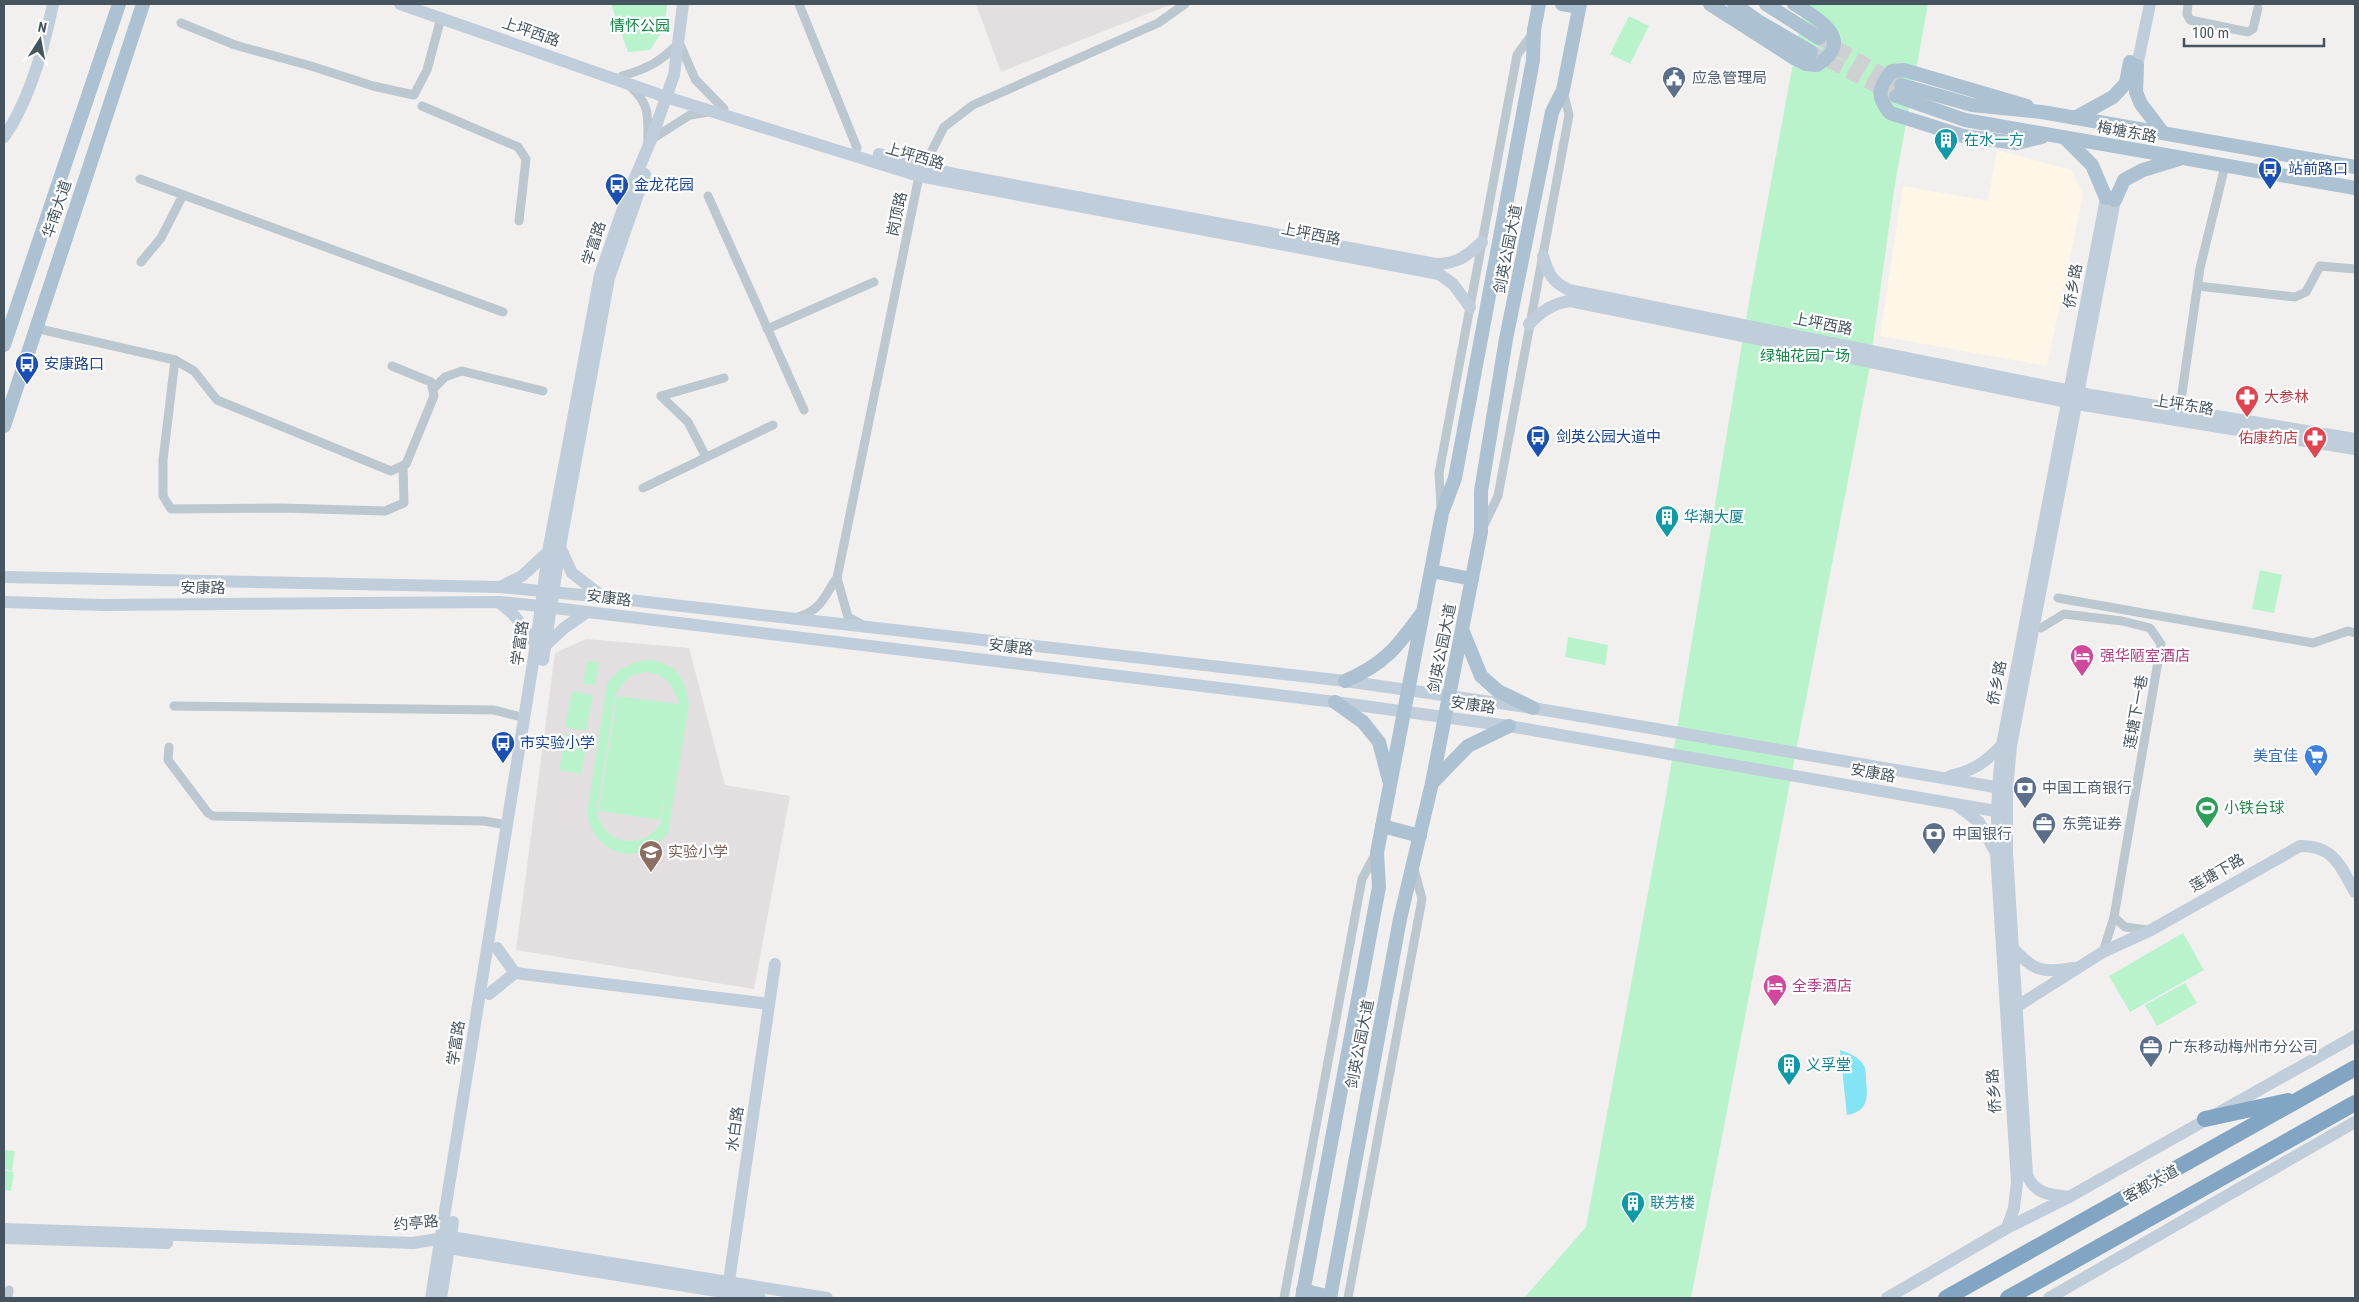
<svg xmlns="http://www.w3.org/2000/svg" width="2359" height="1302" viewBox="0 0 2359 1302" font-family="'Roboto Condensed','Noto Sans SC',sans-serif">
<rect width="100%" height="100%" fill="#f2efef"/>
<!-- commercial -->
<polygon fill="#fef6e6" points="1997,150 2071,170 2083,195 2047,366 1880,336 1903,186 1988,201"/>
<!-- education -->
<g fill="#e3dfe1">
<polygon points="976,4 1172,4 1001,72"/>
<polygon points="586,639 689,648 725,785 790,796 754,989 516,950 555,653"/>
</g>
<!-- green -->
<g fill="#b9f3cc" fill-rule="evenodd">
<polygon points="611,4 667,4 665,27 650,50 628,52"/>
<polygon points="1804,4 1928,4 1895,184 1869,371 1691,1298 1524,1298 1586,1227 1665,801 1751,290"/>
<polygon points="1629,16 1649,26 1630,64 1610,54"/>
<polygon points="2260,570 2282,575 2274,613 2252,609"/>
<polygon points="1568,637 1608,645 1605,665 1565,657"/>
<path d="M648,660C675,661 687,680 689,705L668,833C659,844 645,853 631,854C606,854 586,832 588,808L607,684C617,669 630,662 648,660ZM644,672C665,673 674,685 679,704L617,696L599,811L660,820L667,781L661,822C645,852 603,845 597,812L616,693L629,677Z"/>
<polygon points="587,661 599,663 595,685 583,684"/>
<polygon points="572,691 593,695 586,731 565,727"/>
<polygon points="566,734 588,738 581,774 559,770"/>
<polygon points="2183,933 2204,970 2130,1012 2109,976"/>
<polygon points="2185,983 2197,1003 2157,1026 2145,1005"/>
<polygon points="4,1150 15,1151 12,1171 4,1169"/>
<polygon points="4,1170 14,1172 11,1191 4,1190"/>
</g>
<!-- water -->
<path fill="#82e4f5" d="M1840,1050C1849,1053 1857,1056 1863,1064C1866,1068 1866,1075 1866,1080C1868,1099 1868,1111 1847,1115Z"/>
<g fill="none" stroke-linecap="round" stroke-linejoin="round">
<!-- primary-tunnel -->
<g stroke="#cfd0d2" stroke-width="14" stroke-dasharray="14 7" stroke-linecap="butt">
<polyline points="1819,38 1901,85"/>
<polyline points="1811,52 1896,96"/>
</g>
<!-- street -->
<g stroke="#bbc8cf" stroke-width="9">
<polyline points="799,4 857,148"/>
<polyline points="2188,4 2187,14 2190,20 2248,32 2253,29 2258,8"/>
<polyline points="181,23 235,45 311,66 373,86 414,95 427,70 441,18"/>
<polyline points="679,42 695,79 724,109"/>
<path d="M622,76C647,69 660,62 678,44"/>
<path d="M630,86C652,107 647,116 648,144"/>
<polyline points="422,106 518,147 526,159 519,221"/>
<polyline points="652,139 690,115 709,112"/>
<polyline points="140,179 503,312"/>
<polyline points="708,196 804,410"/>
<polyline points="141,262 161,238 183,195"/>
<polyline points="2198,286 2295,297 2306,292 2320,266 2355,269"/>
<polyline points="35,328 175,360 194,371 217,400 391,471 406,464 434,396 431,382 392,366"/>
<polyline points="767,329 874,282"/>
<polyline points="175,360 163,460 163,496 171,509 282,508 385,511 404,503 403,467"/>
<polyline points="433,389 445,377 462,371 543,391"/>
<polyline points="661,396 688,422 706,457"/>
<polyline points="661,396 724,378"/>
<polyline points="2180,407 2200,268 2225,166"/>
<polyline points="643,488 773,425"/>
<polyline points="1441,507 1439,473 1517,55 1533,33"/>
<polyline points="1483,527 1498,496 1569,115 1563,90"/>
<polyline points="837,578 848,617 861,624"/>
<polyline points="2058,598 2313,643 2348,631 2355,633"/>
<path d="M798,617C822,610 824,596 837,578L919,176L944,127L973,105L1158,23L1185,4"/>
<polyline points="2041,628 2064,614 2122,621 2150,628 2161,644 2114,917 2103,952"/>
<polyline points="174,706 494,710 525,718"/>
<polyline points="169,747 168,760 208,813 213,816 484,821 507,825"/>
<polyline points="2114,917 2125,927 2147,930"/>
<polyline points="8,1298 9,1290"/>
<polyline points="1284,1298 1362,879 1375,855"/>
<polyline points="1348,1298 1422,899 1414,869"/>
</g>
<!-- secondary -->
<g stroke="#bfceda" stroke-width="12">
<polyline points="400,4 666,97 919,176 1439,274 1453,284 1470,307"/>
<polyline points="2137,66 2150,4"/>
<path d="M4,137C30,100 44,48 53,4"/>
<path d="M879,154L954,174L1436,264C1457,264 1467,256 1482,242"/>
<path d="M1543,256C1548,273 1552,282 1569,290L2091,395L2355,439"/>
<path d="M1529,324C1541,312 1553,303 1570,301L2077,404L2355,449"/>
<polyline points="560,547 572,573 603,597"/>
<polyline points="4,577 500,587 603,597 1345,681 1533,708 2007,789"/>
<polyline points="500,587 522,576 548,552"/>
<polyline points="4,602 103,605 499,602 530,605 1335,702 1509,726 2007,813"/>
<polyline points="499,602 513,614 536,644"/>
<polyline points="545,646 564,628 587,612"/>
<polyline points="543,660 560,547 609,278 645,174"/>
<path d="M1950,776C1973,771 1986,762 2002,745"/>
<polyline points="1958,806 1979,822 1995,851"/>
<path d="M2012,947C2032,970 2043,974 2073,968"/>
<polyline points="497,948 515,973"/>
<polyline points="489,994 515,973 769,1004"/>
<path d="M2016,1007L2103,952L2151,930L2300,846C2335,846 2340,866 2355,892"/>
<path d="M2069,1197C2050,1195 2035,1194 2027,1175L2007,853V789L2011,746L2115,200"/>
<polyline points="2007,1228 2014,1208 2017,1182 1996,853 1998,787 2002,745 2106,198"/>
<polyline points="4,1229 413,1243 451,1237 827,1298"/>
<polyline points="4,1238 167,1243"/>
<polyline points="442,1247 760,1298"/>
<polyline points="728,1288 775,964"/>
<polyline points="431,1298 536,644 548,552 600,275 628,194 651,140 674,75 683,4"/>
<polyline points="441,1298 453,1222"/>
<polyline points="1887,1298 2007,1228 2069,1197 2355,1036"/>
<polyline points="2049,1298 2355,1122"/>
</g>
<!-- primary -->
<g stroke="#acc1d1" stroke-width="14">
<polyline points="1562,4 1579,7"/>
<path d="M1710,4L1794,58L1806,64L1817,65C1857,40 1817,18 1794,4"/>
<polyline points="1734,4 1758,21 1811,52"/>
<polyline points="1766,4 1819,38"/>
<polyline points="2137,66 2136,92 2141,104 2163,133"/>
<polyline points="1901,85 1972,105 2042,112 2355,167"/>
<polyline points="1896,96 1965,120 2355,188"/>
<path d="M2027,106L1904,70L1892,71C1878,88 1876,96 1890,113L1963,136L2017,143L2042,137"/>
<polyline points="2075,118 2113,97 2126,83 2130,62"/>
<polyline points="2066,139 2092,165 2106,198"/>
<polyline points="2115,200 2124,180 2143,170 2179,159"/>
<polyline points="4,345 119,4"/>
<polyline points="4,426 143,4"/>
<polyline points="1431,571 1472,579"/>
<polyline points="1463,632 1481,676 1498,691 1533,708"/>
<path d="M1345,681C1385,664 1397,647 1422,613"/>
<polyline points="1335,702 1363,722 1379,742 1389,780"/>
<polyline points="1432,783 1468,746 1509,726"/>
<polyline points="1382,826 1420,836"/>
<polyline points="1303,1290 1330,1297"/>
<polyline points="1302,1298 1379,887 1377,853 1442,513 1455,478 1533,60 1534,30 1539,4"/>
<polyline points="1330,1298 1400,919 1432,783 1481,532 1481,491 1506,339 1552,112 1563,90 1580,4"/>
</g>
<!-- highway -->
<g stroke="#82a5c3" stroke-width="16">
<polyline points="2205,1119 2288,1101"/>
<polyline points="1946,1298 2355,1068"/>
<polyline points="2008,1298 2355,1103"/>
</g>
</g>
<!-- icons -->
<defs>
<g id="civic-pin" transform="scale(1.25)"><path d="M0 17L-7.5 6A9.5 9.5 0 1 1 7.5 6Z" fill="#5c6f8a" stroke="#fff"/><path d="M-.6-6.5H3V-4.5H.6V-3L4-1V1h2V6H-6V1h2V-1L-.6-3ZM-1.2 2.5V6h2.4V2.5Z" fill="#fff"/></g>
<g id="building-pin" transform="scale(1.25)"><path d="M0 17L-7.5 6A9.5 9.5 0 1 1 7.5 6Z" fill="#0f9aa8" stroke="#fff"/><path d="M-4-6H4V6H1V3H-1V6H-4ZM-2.5-4.3h1.7v1.8h-1.7ZM.8-4.3h1.7v1.8H.8ZM-2.5-1h1.7V.8h-1.7ZM.8-1h1.7V.8H.8Z" fill="#fff"/></g>
<g id="bus-pin" transform="scale(1.25)"><path d="M0 17L-7.5 6A9.5 9.5 0 1 1 7.5 6Z" fill="#1a4fb4" stroke="#fff"/><path d="M-5-6H5V4H4V6H2V4H-2V6H-4V4H-5ZM-3.5-4V0h7V-4ZM-3.5 1.2v1.5H-2V1.2ZM2 1.2v1.5H3.5V1.2Z" fill="#fff"/></g>
<g id="pharmacy-pin" transform="scale(1.25)"><path d="M0 17L-7.5 6A9.5 9.5 0 1 1 7.5 6Z" fill="#e0444e" stroke="#fff"/><path d="M-2-6h4v4h4v4h-4v4h-4v-4h-4v-4h4Z" fill="#fff"/></g>
<g id="hotel-pin" transform="scale(1.25)"><path d="M0 17L-7.5 6A9.5 9.5 0 1 1 7.5 6Z" fill="#d1479c" stroke="#fff"/><path d="M-6-4.5h1.5V1H6V5H4.5V3h-9V5H-6ZM-4 0a1.8 1.8 0 1 1 3.6 0ZM.5 0V-2.5h3Q6-2.5 6 0Z" fill="#fff"/></g>
<g id="supermarket-pin" transform="scale(1.25)"><path d="M0 17L-7.5 6A9.5 9.5 0 1 1 7.5 6Z" fill="#3f7fe0" stroke="#fff"/><path d="M-6-5.5h2.5l.6 2H6L4.5 2H-2.5L-4.4-4H-6ZM-1.5 3.2a1.3 1.3 0 1 0 .1 0ZM3 3.2a1.3 1.3 0 1 0 .1 0Z" fill="#fff"/></g>
<g id="bank-pin" transform="scale(1.25)"><path d="M0 17L-7.5 6A9.5 9.5 0 1 1 7.5 6Z" fill="#5c6f8a" stroke="#fff"/><path d="M-6-4H6V4H-6ZM0-2.3a2.3 2.3 0 1 0 0 4.6a2.3 2.3 0 1 0 0-4.6Z" fill="#fff"/></g>
<g id="stadium-pin" transform="scale(1.25)"><path d="M0 17L-7.5 6A9.5 9.5 0 1 1 7.5 6Z" fill="#2e9e5b" stroke="#fff"/><path d="M0-5a6.5 5 0 1 0 0 10a6.5 5 0 1 0 0-10ZM-3.5-1.8h7v3.6h-7Z" fill="#fff"/></g>
<g id="office-pin" transform="scale(1.25)"><path d="M0 17L-7.5 6A9.5 9.5 0 1 1 7.5 6Z" fill="#5c6f8a" stroke="#fff"/><path d="M-6-3h4V-5.5h4V-3h4V5H-6ZM-1-4.5V-3h2v-1.5ZM-6 0V1H6V0Z" fill="#fff"/></g>
<g id="school-pin" transform="scale(1.25)"><path d="M0 17L-7.5 6A9.5 9.5 0 1 1 7.5 6Z" fill="#8d6e63" stroke="#fff"/><path d="M0-5L7-2L0 1L-7-2ZM-4 1L0 2.5L4 1V4Q0 6-4 4Z" fill="#fff"/></g>
</defs>
<g fill-rule="evenodd">
<use href="#civic-pin" x="1674" y="78"/>
<use href="#building-pin" x="1946" y="140"/>
<use href="#bus-pin" x="2270" y="169"/>
<use href="#bus-pin" x="617" y="185"/>
<use href="#bus-pin" x="27" y="364"/>
<use href="#pharmacy-pin" x="2247" y="397"/>
<use href="#bus-pin" x="1538" y="437"/>
<use href="#pharmacy-pin" x="2315" y="438"/>
<use href="#building-pin" x="1667" y="517"/>
<use href="#hotel-pin" x="2082" y="656"/>
<use href="#bus-pin" x="503" y="743"/>
<use href="#supermarket-pin" x="2316" y="756"/>
<use href="#bank-pin" x="2025" y="788"/>
<use href="#stadium-pin" x="2207" y="808"/>
<use href="#office-pin" x="2044" y="824"/>
<use href="#bank-pin" x="1934" y="834"/>
<use href="#school-pin" x="651" y="852"/>
<use href="#hotel-pin" x="1775" y="986"/>
<use href="#office-pin" x="2151" y="1047"/>
<use href="#building-pin" x="1789" y="1065"/>
<use href="#building-pin" x="1633" y="1203"/>
</g>
<g text-anchor="middle" stroke-width="4.5" stroke-linejoin="round" paint-order="stroke">
<!-- park labels -->
<g font-size="15" fill="#0e8743" stroke="#fff">
<text x="640" y="31">情怀公园</text>
<text x="1805" y="361">绿轴花园广场</text>
</g>
<!-- street labels -->
<g font-size="15" fill="#45545e" stroke="#fff">
<text transform="translate(531 32) rotate(19)" y="5">上坪西路</text>
<text transform="translate(2127 132) rotate(10)" y="5">梅塘东路</text>
<text transform="translate(915 156) rotate(16)" y="5">上坪西路</text>
<text transform="translate(57 209) rotate(-71)" y="5">华南大道</text>
<text transform="translate(897 214) rotate(-78)" y="5">岗顶路</text>
<text transform="translate(1311 234) rotate(11)" y="5">上坪西路</text>
<text transform="translate(594 243) rotate(-72)" y="5">学富路</text>
<text transform="translate(1508 249) rotate(-79)" y="5">剑英公园大道</text>
<text transform="translate(2073 286) rotate(-80)" y="5">侨乡路</text>
<text transform="translate(1823 324) rotate(11)" y="5">上坪西路</text>
<text transform="translate(2184 405) rotate(9)" y="5">上坪东路</text>
<text x="203" y="593">安康路</text>
<text transform="translate(609 598) rotate(7)" y="5">安康路</text>
<text transform="translate(520 643) rotate(-82)" y="5">学富路</text>
<text transform="translate(1011 647) rotate(7)" y="5">安康路</text>
<text transform="translate(1442 648) rotate(-79)" y="5">剑英公园大道</text>
<text transform="translate(1997 683) rotate(-79)" y="5">侨乡路</text>
<text transform="translate(1473 705) rotate(8)" y="5">安康路</text>
<text transform="translate(2136 712) rotate(-80)" y="5">莲塘下一巷</text>
<text transform="translate(1873 773) rotate(10)" y="5">安康路</text>
<text transform="translate(2217 873) rotate(-30)" y="5">莲塘下路</text>
<text transform="translate(456 1043) rotate(-81)" y="5">学富路</text>
<text transform="translate(1360 1044) rotate(-79)" y="5">剑英公园大道</text>
<text transform="translate(1994 1091) rotate(-94)" y="5">侨乡路</text>
<text transform="translate(735 1129) rotate(-82)" y="5">水白路</text>
<text transform="translate(2151 1184) rotate(-29)" y="5">客都大道</text>
<text transform="translate(416 1223) rotate(-5)" y="5">约亭路</text>
</g>
<!-- service labels -->
<g font-size="15" fill="#4e5e75" stroke="#fff" text-anchor="start">
<text x="1692" y="83">应急管理局</text>
<text x="2042" y="793">中国工商银行</text>
<text x="2062" y="829">东莞证券</text>
<text x="1952" y="839">中国银行</text>
<text x="2168" y="1052">广东移动梅州市分公司</text>
</g>
<!-- culture labels -->
<g font-size="15" fill="#0d838f" stroke="#fff" text-anchor="start">
<text x="1964" y="145">在水一方</text>
<text x="1684" y="522">华潮大厦</text>
<text x="1806" y="1070">义孚堂</text>
<text x="1650" y="1208">联芳楼</text>
</g>
<!-- transit labels -->
<g font-size="15" fill="#164399" stroke="#fff" text-anchor="start">
<text x="2288" y="174">站前路口</text>
<text x="634" y="190">金龙花园</text>
<text x="44" y="369">安康路口</text>
<text x="1556" y="442">剑英公园大道中</text>
<text x="520" y="748">市实验小学</text>
</g>
<!-- health labels -->
<g font-size="15" fill="#be3a42" stroke="#fff" text-anchor="start">
<text x="2264" y="402">大参林</text>
<text x="2298" y="443" text-anchor="end">佑康药店</text>
</g>
<!-- hotel labels -->
<g font-size="15" fill="#b23c85" stroke="#fff" text-anchor="start">
<text x="2100" y="661">强华陋室酒店</text>
<text x="1792" y="991">全季酒店</text>
</g>
<!-- shop labels -->
<g font-size="15" fill="#366cbe" stroke="#fff" text-anchor="end">
<text x="2298" y="761">美宜佳</text>
</g>
<!-- leisure labels -->
<g font-size="15" fill="#27864d" stroke="#fff" text-anchor="start">
<text x="2224" y="813">小铁台球</text>
</g>
<!-- education labels -->
<g font-size="15" fill="#785e54" stroke="#fff" text-anchor="start">
<text x="668" y="857">实验小学</text>
</g>
</g>
<!-- border -->
<rect width="2359" height="1302" fill="none" stroke="#45545e" stroke-width="10"/>
<!-- north arrow -->
<g transform="translate(40 40) rotate(11)" stroke="#ffffff" stroke-width="4" paint-order="stroke">
<path d="M0-4L9 19L0 12L-9 19Z" fill="#45545e"/>
<text y="-8" font-size="14" font-weight="bold" text-anchor="middle" fill="#45545e">N</text>
</g>
<!-- scale -->
<path d="M2184 38v8h140v-8" fill="none" stroke="#45545e" stroke-width="2.5"/>
<text x="2192" y="38" font-size="15" fill="#45545e" stroke="#ffffff" stroke-width="4" paint-order="stroke">100 m</text>
</svg>
